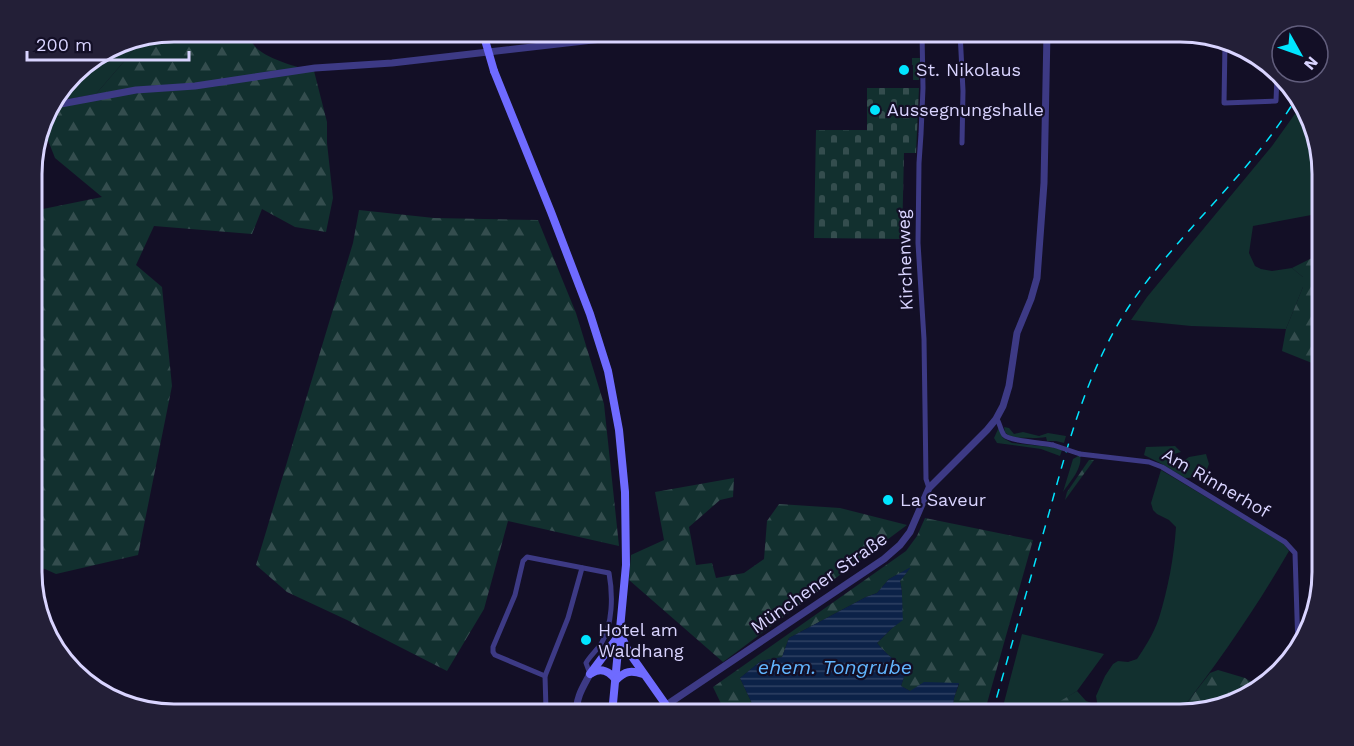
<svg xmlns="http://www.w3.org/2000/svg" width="1354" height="746" viewBox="0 0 1354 746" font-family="'Work Sans',sans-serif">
<defs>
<pattern id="forest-firs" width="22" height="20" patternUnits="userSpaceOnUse" patternTransform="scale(1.5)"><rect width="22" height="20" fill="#12302f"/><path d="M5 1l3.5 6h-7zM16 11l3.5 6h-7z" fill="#344d4e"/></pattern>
<pattern id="cemetery-stones" width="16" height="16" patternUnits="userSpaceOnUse" patternTransform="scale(1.5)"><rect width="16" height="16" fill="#12302f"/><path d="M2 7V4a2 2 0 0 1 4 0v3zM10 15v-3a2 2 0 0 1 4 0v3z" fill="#344d4e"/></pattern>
<pattern id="water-rules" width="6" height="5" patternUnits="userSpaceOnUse" patternTransform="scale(1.5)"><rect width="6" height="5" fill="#0c2248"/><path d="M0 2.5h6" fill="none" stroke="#2f4163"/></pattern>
</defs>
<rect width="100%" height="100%" fill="#130f26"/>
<!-- grass -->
<g fill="#12302f">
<polygon points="145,37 96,94 53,102 80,67 120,42"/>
<polygon points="912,58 920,58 919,80 913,80 913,65 912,65"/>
<polygon points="1302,104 1318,153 1317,154 1317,164 1322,165 1322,213 1253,226 1249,253 1255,266 1261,269 1272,271 1292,268 1303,277 1303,287 1286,329 1191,326 1131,320 1147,297 1272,146"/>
<polygon points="999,427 1003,438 1012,443 1052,447 1062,450 1060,456 1041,449 997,443 994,438"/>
<path d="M1004,427L1009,428L1014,434L1023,432L1039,436L1048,433L1066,436L1064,443L1056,441H1047L1046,437C1035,439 1023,437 1011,438L1005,432Z"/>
<polygon points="1175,446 1181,452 1167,456 1177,466 1189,457 1206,454 1209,464 1204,477 1185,478 1162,464 1144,455 1146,447"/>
<path d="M1080,455C1083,468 1070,482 1063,492L1073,459Z"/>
<path d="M1161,470L1283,543L1289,551C1256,608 1219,662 1178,714H1099L1096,696L1105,676L1113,664L1118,661L1128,662L1137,659C1145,647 1154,633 1159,618C1168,589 1174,557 1176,527L1169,520L1157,514L1153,510L1151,503Z"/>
<polygon points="1022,634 1104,654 1077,691 1058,703 1059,714 1001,714"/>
</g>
<!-- forest -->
<g fill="url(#forest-firs)">
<path d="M174,32H249C250,35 251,42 254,45C263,58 299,68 314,71L327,122V143L333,198L326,232L295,227L262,209L252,234L154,226L136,265L162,287L172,386L138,555L56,574L45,569L33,567V211L102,197L55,158L42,125L48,108L96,94L145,37Z"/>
<polygon points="359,210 434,218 538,220 576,313 604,404 619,546 508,521 484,609 447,671 347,620 287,592 256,565 353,243"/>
<polygon points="1322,253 1322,367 1282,351 1286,329 1303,287 1303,277 1292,268"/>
<polygon points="1089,460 1094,460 1065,500 1067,492"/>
<polygon points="734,478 733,497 720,500 689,527 696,565 712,563 716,578 744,573 764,559 767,521 779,504 840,508 907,525 723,662 629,580 631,555 664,540 655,492"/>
<path d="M925,518L1033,540L984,714H952L954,698L959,684L910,691L901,686L907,668C895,661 886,654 877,643L891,629L902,620C902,610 903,591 900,581L910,568L889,579L877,593L866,597L789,638L782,657L761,661L740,678L757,714H726L713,687L906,551L917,536Z"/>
<polygon points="1218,670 1245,678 1259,687 1251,695 1189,714 1178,714 1210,673"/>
<polygon points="1077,691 1086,701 1097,705 1099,714 1059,714 1057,703"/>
</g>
<!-- cemetery -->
<polygon fill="url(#cemetery-stones)" points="867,88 919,88 916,153 904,153 902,239 814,238 816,130 867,130"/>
<!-- water -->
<path fill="url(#water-rules)" d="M911,567L900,581C903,591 902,610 903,620L891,629L877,643C886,654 895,661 907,668L901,686L910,691L924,682L959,683L954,698L952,714H757L740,678L761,661L782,657L789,638L866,597L877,593L889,579Z"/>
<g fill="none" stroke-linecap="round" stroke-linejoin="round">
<!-- minor -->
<g stroke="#3d3a85" stroke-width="5">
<polyline points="922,32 923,88 921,134 919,163 918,243 924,339 926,479 929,488"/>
<polyline points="960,32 963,91 962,143"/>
<polyline points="1225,43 1224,103 1276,101 1277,75"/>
<path d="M996,419L998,421C1000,425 1001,431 1004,435C1009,441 1043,443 1053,445"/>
<polyline points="1080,454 1149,462 1162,467 1285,542 1295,553 1298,648"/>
<path d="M545,676L495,655L493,652V647L515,595L523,561L527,557L609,573C613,595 613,624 601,644C596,651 590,656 586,663L590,674"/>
<polyline points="542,714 546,709 545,676 568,618 582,568"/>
</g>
<!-- tertiary -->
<g stroke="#3d3a85" stroke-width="7">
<polyline points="50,106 136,90 195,86 315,68 392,63 619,37 694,32"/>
<path d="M577,714C575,699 583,687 590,674"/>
<polyline points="653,714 884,559 900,545 910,532 929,488 987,430 996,419 1003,406 1009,386 1017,333 1031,299 1037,278 1044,183 1047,32"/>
</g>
<!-- secondary -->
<g stroke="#6f6bff" stroke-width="8">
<polyline points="482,32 485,40"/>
<polyline points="494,71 551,212 590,314 608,371 619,430 625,492 626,565 612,714"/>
<polyline points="621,635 628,651 666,705"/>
<path d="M592,673C601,667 610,672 616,680"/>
<polyline points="590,674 620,634"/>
<path d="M616,680C625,671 631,670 643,674"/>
</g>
<!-- rail -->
<path stroke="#00e5ff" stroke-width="1.5" stroke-dasharray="9 8" stroke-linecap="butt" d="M992,714C1011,647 1030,580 1049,513C1067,447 1085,379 1121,319C1171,237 1250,177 1298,95"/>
<!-- minor-bridge -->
<polyline stroke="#3d3a85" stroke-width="5" points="1053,445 1080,454"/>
<!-- secondary-bridge -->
<polyline stroke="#6f6bff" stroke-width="8" points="485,40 494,71"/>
</g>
<!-- markers -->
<g fill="#00e5ff" stroke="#130f26" stroke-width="2">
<circle cx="904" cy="70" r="6"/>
<circle cx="875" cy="110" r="6"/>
<circle cx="888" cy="500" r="6"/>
<circle cx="586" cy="640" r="6"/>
</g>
<g text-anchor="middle" stroke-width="4.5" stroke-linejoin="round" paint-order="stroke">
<!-- poi labels -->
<g font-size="18" fill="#d9d4ff" stroke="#130f26" text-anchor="start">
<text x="916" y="76">St. Nikolaus</text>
<text x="887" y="116">Aussegnungshalle</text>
<text x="900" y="506">La Saveur</text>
<text x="598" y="636">Hotel am<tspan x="598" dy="21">Waldhang</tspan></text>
</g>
<!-- street labels -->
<g font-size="18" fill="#d9d4ff" stroke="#130f26">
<text transform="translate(905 260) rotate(-92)" y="6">Kirchenweg</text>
<text transform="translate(1216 483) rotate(30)" y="6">Am Rinnerhof</text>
<text transform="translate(819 583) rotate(-35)" y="6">Münchener Straße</text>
</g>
<!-- water labels -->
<g font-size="20" font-style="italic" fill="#62b6ff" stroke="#130f26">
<text x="835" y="674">ehem. Tongrube</text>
</g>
</g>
<!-- crop -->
<path d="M0 0H1354V746H0ZM174 42H1180A132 132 0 0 1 1312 174V572A132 132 0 0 1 1180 704H174A132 132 0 0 1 42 572V174A132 132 0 0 1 174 42Z" fill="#231f37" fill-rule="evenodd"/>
<path fill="none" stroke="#d9d4ff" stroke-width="3" d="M174 42H1180A132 132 0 0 1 1312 174V572A132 132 0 0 1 1180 704H174A132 132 0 0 1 42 572V174A132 132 0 0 1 174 42Z"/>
<!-- north arrow -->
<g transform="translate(1300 54) rotate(130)"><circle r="28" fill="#130f26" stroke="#625e7d" stroke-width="1.5"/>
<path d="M0-4.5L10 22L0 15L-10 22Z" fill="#00e5ff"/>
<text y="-9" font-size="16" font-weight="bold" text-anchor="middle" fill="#d9d4ff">N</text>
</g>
<!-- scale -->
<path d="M27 51v9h162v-9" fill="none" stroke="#d9d4ff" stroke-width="3"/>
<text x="36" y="51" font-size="18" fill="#d9d4ff" stroke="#130f26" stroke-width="4.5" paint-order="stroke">200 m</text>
</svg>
